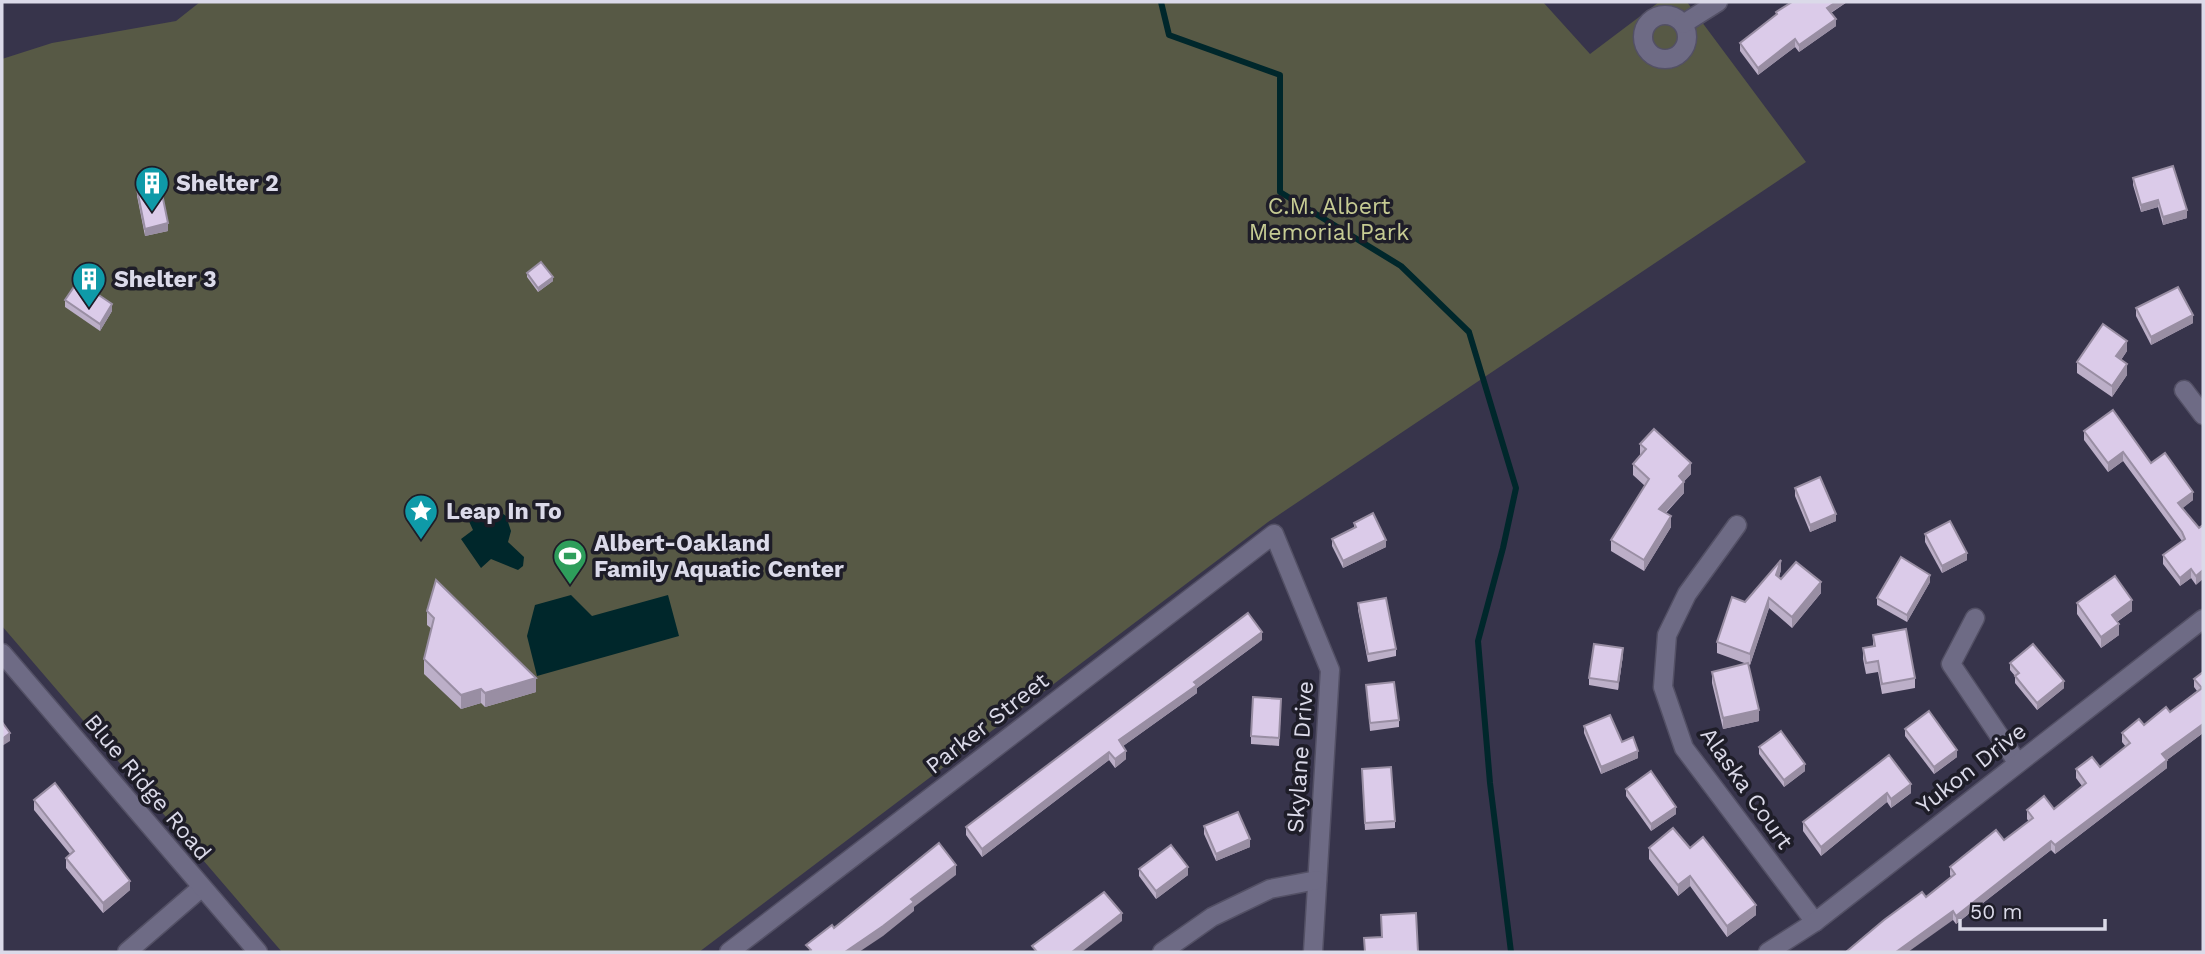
<svg xmlns="http://www.w3.org/2000/svg" width="2205" height="954" viewBox="0 0 2205 954" font-family="'Work Sans',sans-serif">
<rect width="100%" height="100%" fill="#37344b"/>
<!-- green -->
<polygon fill="#575945" points="200,2 1543,2 1590,54 1659,2 1687,2 1806,162 1268,522 699,952 282,952 2,626 2,59 52,43 176,21"/>
<!-- water -->
<g fill="#00272b">
<path d="M474,507C486,512 496,507 506,516L511,531L508,542L524,557L523,566L518,570L491,559L481,568L461,539L473,530L466,515Z"/>
<polygon points="571,595 592,616 668,595 679,636 537,676 527,636 535,605"/>
</g>
<g fill="none" stroke-linecap="round" stroke-linejoin="round">
<!-- stream -->
<polyline stroke="#00272b" stroke-width="6" points="1161,2 1169,35 1280,75 1280,192 1401,266 1469,332 1516,488 1503,548 1478,641 1490,783 1511,952"/>
<!-- street casing -->
<g stroke="#535065" stroke-width="21">
<g id="street">
<circle cx="1665" cy="37" r="22"/>
<polyline points="1683,24 1718,2"/>
<polyline points="2184,390 2203,415"/>
<polyline points="1737,525 1687,594 1667,635 1663,687 1684,748 1815,922"/>
<polyline points="1975,618 1951,664 2017,762"/>
<polyline points="127,952 201,888"/>
<polyline points="729,952 1274,534 1330,670 1313,952"/>
<polyline points="1162,952 1212,917 1270,889 1317,880"/>
<polyline points="1768,952 1815,922 2203,619"/>
</g>
</g>
<!-- secondary casing -->
<g stroke="#535065" stroke-width="21">
<polyline id="secondary" points="2,653 258,952"/>
</g>
<!-- street -->
<use href="#street" stroke="#6e6b85" stroke-width="18"/>
<!-- secondary -->
<use href="#secondary" stroke="#6e6b85" stroke-width="18"/>
</g>
<!-- wall -->
<g fill="#bcafc8">
<polygon points="1792,2 1847,2 1831,13 1836,26 1799,52 1795,47 1758,75 1740,51 1740,43 1776,16 1776,12"/>
<polygon points="2133,178 2187,218 2163,225 2158,207 2141,212 2133,185"/>
<polygon points="137,189 168,231 145,236 137,196"/>
<polygon points="527,273 553,281 538,292 527,277"/>
<polygon points="65,300 112,311 100,331 65,307"/>
<polygon points="2136,308 2193,323 2151,345 2136,316"/>
<polygon points="2127,351 2121,360 2127,375 2112,397 2077,373 2077,362"/>
<polygon points="2084,431 2151,463 2193,500 2182,508 2199,528 2196,585 2191,578 2180,586 2163,564 2163,555 2182,541 2123,461 2108,472 2084,440"/>
<polygon points="1640,444 1691,474 1684,481 1684,493 1666,513 1671,527 1644,571 1611,551 1611,540 1645,486 1633,475 1633,464 1640,455"/>
<polygon points="1795,488 1836,521 1810,532 1795,496"/>
<polygon points="1354,523 1386,547 1343,568 1332,546 1332,539 1354,528"/>
<polygon points="1925,534 1967,560 1942,573 1925,542"/>
<polygon points="1781,570 1779,577 1781,579 1821,593 1792,628 1769,608 1750,665 1748,664 1759,721 1723,729 1712,683 1712,672 1747,664 1717,653 1717,642 1745,602"/>
<polygon points="1930,582 1907,622 1877,605 1877,598"/>
<polygon points="1358,603 1396,649 1396,656 1368,662 1358,610"/>
<polygon points="2077,603 2132,611 2117,622 2119,635 2101,648 2077,614"/>
<polygon points="427,611 536,692 485,707 481,703 461,709 424,674 424,659 432,629 427,625"/>
<polygon points="1873,635 1915,678 1915,688 1882,694 1878,672 1866,674 1863,659 1863,648 1873,646"/>
<polygon points="1262,640 1197,688 1197,693 1123,746 1126,759 1115,768 1109,760 982,857 966,835 966,827"/>
<polygon points="1623,655 1618,690 1589,685 1589,678"/>
<polygon points="2010,663 2064,688 2037,710 2015,683 2015,676 2010,670"/>
<polygon points="2203,672 2203,733 2167,760 2167,768 2055,854 2051,850 1956,924 1953,920 1926,897 1951,877 1950,875 1950,867 2004,840 2029,822 2027,819 2027,810 2054,809 2082,786 2076,778 2076,769 2100,767 2126,747 2122,742 2122,733 2144,725 2170,712 2197,691 2194,687 2194,679"/>
<polygon points="1366,685 1399,720 1399,727 1370,731"/>
<polygon points="1281,706 1279,746 1251,744 1251,736"/>
<polygon points="1584,726 1622,742 1638,758 1601,774 1584,733"/>
<polygon points="1905,729 1957,757 1934,774 1905,736"/>
<polygon points="1759,747 1805,771 1784,787 1759,754"/>
<polygon points="1889,755 1911,793 1891,808 1887,802 1821,856 1803,831 1803,822"/>
<polygon points="1362,777 1395,821 1395,828 1365,830"/>
<polygon points="1626,789 1676,814 1651,831 1626,796"/>
<polygon points="34,800 130,890 103,913 66,868 66,858 70,854 34,810"/>
<polygon points="1204,826 1250,847 1216,861 1204,834"/>
<polygon points="1649,848 1690,848 1756,915 1727,937 1690,886 1678,896 1649,859"/>
<polygon points="1139,869 1188,875 1156,899 1139,876"/>
</g>
<!-- shaded-wall -->
<g fill="#998ea3">
<polygon points="1836,2 1847,2 1827,15 1827,8"/>
<polygon points="1836,19 1836,26 1799,52 1799,45"/>
<polygon points="1795,39 1795,47 1758,75 1758,68"/>
<polygon points="2158,200 2158,207 2141,212 2141,205"/>
<polygon points="2187,210 2187,218 2163,225 2163,217"/>
<polygon points="168,223 168,231 145,236 145,229"/>
<polygon points="553,277 553,281 538,292 538,288"/>
<polygon points="112,304 112,311 100,331 100,324"/>
<polygon points="2193,315 2193,323 2151,345 2151,337"/>
<polygon points="2127,341 2127,351 2116,367 2116,356"/>
<polygon points="2127,364 2127,375 2112,397 2112,386"/>
<polygon points="2123,452 2123,461 2108,472 2108,463"/>
<polygon points="1691,463 1691,474 1679,487 1679,476"/>
<polygon points="1684,482 1684,493 1659,519 1659,509"/>
<polygon points="2193,492 2193,500 2178,512 2178,503"/>
<polygon points="1836,514 1836,521 1810,532 1810,525"/>
<polygon points="1671,516 1671,527 1644,571 1644,560"/>
<polygon points="1386,540 1386,547 1343,568 1343,561"/>
<polygon points="1967,553 1967,560 1942,573 1942,566"/>
<polygon points="1781,560 1781,570 1776,586 1776,575"/>
<polygon points="2191,569 2191,578 2180,586 2180,578"/>
<polygon points="2203,570 2203,579 2196,585 2196,576"/>
<polygon points="1930,575 1930,582 1907,622 1907,615"/>
<polygon points="1821,582 1821,593 1792,628 1792,617"/>
<polygon points="1769,598 1769,608 1750,665 1750,654"/>
<polygon points="2132,600 2132,611 2112,625 2112,615"/>
<polygon points="2119,624 2119,635 2101,648 2101,637"/>
<polygon points="1262,632 1262,640 1197,688 1197,693 1119,749 1119,740 1194,682"/>
<polygon points="1623,648 1623,655 1618,690 1618,682"/>
<polygon points="536,678 536,692 485,707 485,693"/>
<polygon points="2064,681 2064,688 2037,710 2037,703"/>
<polygon points="481,689 481,703 461,709 461,695"/>
<polygon points="1759,710 1759,721 1723,729 1723,718"/>
<polygon points="2203,724 2203,733 2167,760 2167,768 2055,854 2055,845 2162,754"/>
<polygon points="10,733 10,741 2,746 2,739"/>
<polygon points="1957,750 1957,757 1934,774 1934,767"/>
<polygon points="1126,751 1126,759 1115,768 1115,759"/>
<polygon points="1638,751 1638,758 1601,774 1601,767"/>
<polygon points="1109,752 1109,760 982,857 982,849"/>
<polygon points="1805,764 1805,771 1784,787 1784,780"/>
<polygon points="1911,784 1911,793 1891,808 1891,799"/>
<polygon points="1887,793 1887,802 1821,856 1821,847"/>
<polygon points="1676,807 1676,814 1651,831 1651,824"/>
<polygon points="1250,839 1250,847 1216,861 1216,854"/>
<polygon points="2051,841 2051,850 1956,924 1956,916"/>
<polygon points="956,865 956,875 914,907 914,911 883,936 859,952 845,952 911,899"/>
<polygon points="1188,867 1188,875 1156,899 1156,891"/>
<polygon points="1690,876 1690,886 1678,896 1678,885"/>
<polygon points="130,881 130,890 103,913 103,903"/>
<polygon points="1756,905 1756,915 1727,937 1727,926"/>
<polygon points="1953,911 1953,920 1908,952 1896,952"/>
<polygon points="1122,913 1122,921 1082,952 1072,952"/>
</g>
<!-- building -->
<g fill="#dbcbe9" stroke="#998ea3" stroke-width="2">
<polygon points="1792,2 1836,2 1827,8 1836,19 1799,45 1795,39 1758,68 1740,43 1777,14 1776,12"/>
<polygon points="2173,166 2187,210 2163,217 2158,200 2141,205 2133,178"/>
<polygon points="160,184 168,223 145,229 137,189"/>
<polygon points="541,262 553,277 538,288 527,273"/>
<polygon points="78,281 112,304 100,324 65,300"/>
<polygon points="2178,287 2193,315 2151,337 2136,308"/>
<polygon points="2103,324 2127,341 2116,356 2127,364 2112,386 2077,362"/>
<polygon points="2113,410 2151,463 2165,453 2193,492 2178,503 2199,528 2203,525 2203,570 2196,576 2191,569 2180,578 2163,555 2185,539 2182,532 2123,452 2108,463 2084,431"/>
<polygon points="1654,429 1691,463 1679,476 1684,482 1659,509 1671,516 1644,560 1611,540 1649,479 1633,464 1646,449 1640,444"/>
<polygon points="1820,477 1836,514 1810,525 1795,488"/>
<polygon points="1373,513 1386,540 1343,561 1332,539 1356,527 1354,523"/>
<polygon points="1950,521 1967,553 1942,566 1925,534"/>
<polygon points="1901,557 1930,575 1907,615 1877,598"/>
<polygon points="1781,560 1776,575 1781,579 1796,562 1821,582 1792,617 1769,598 1750,654 1717,642 1732,597 1745,602"/>
<polygon points="2115,576 2132,600 2112,615 2119,624 2101,637 2077,603"/>
<polygon points="436,580 536,678 485,693 481,689 461,695 424,659 434,618 427,611"/>
<polygon points="1386,598 1396,649 1368,654 1358,603"/>
<polygon points="1248,613 1262,632 1194,682 1197,685 1119,740 1126,751 1115,759 1109,752 982,849 966,827"/>
<polygon points="1906,629 1915,678 1882,684 1878,661 1866,663 1863,648 1875,646 1873,635"/>
<polygon points="1594,644 1623,648 1618,682 1589,678"/>
<polygon points="2033,644 2064,681 2037,703 2015,676 2019,673 2010,663"/>
<polygon points="1748,663 1759,710 1723,718 1712,672"/>
<polygon points="2203,672 2203,724 2162,754 2167,760 2153,771 2055,845 2051,841 1956,916 1953,911 1896,952 1846,952 1884,920 1922,892 1926,897 1955,874 1950,867 1996,830 2004,840 2033,818 2027,810 2044,796 2054,809 2086,783 2076,769 2092,757 2100,767 2130,743 2122,733 2139,719 2144,725 2166,707 2170,712 2202,688 2194,679"/>
<polygon points="1394,682 1399,720 1370,723 1366,685"/>
<polygon points="1253,697 1281,699 1279,738 1251,736"/>
<polygon points="1929,711 1957,750 1934,767 1905,729"/>
<polygon points="1610,715 1622,742 1633,737 1638,751 1601,767 1584,726"/>
<polygon points="2,722 10,733 2,739"/>
<polygon points="1781,731 1805,764 1784,780 1759,747"/>
<polygon points="1889,755 1911,784 1891,799 1887,793 1821,847 1803,822"/>
<polygon points="1391,767 1395,821 1365,823 1362,769"/>
<polygon points="1651,771 1676,807 1651,824 1626,789"/>
<polygon points="55,783 130,881 103,903 66,858 74,851 34,800"/>
<polygon points="1238,812 1250,839 1216,854 1204,826"/>
<polygon points="1673,828 1690,848 1703,837 1756,905 1727,926 1690,876 1678,885 1649,848"/>
<polygon points="939,843 956,865 911,899 914,902 883,926 845,952 809,952 811,950 806,945 832,925 834,928"/>
<polygon points="1171,845 1188,867 1156,891 1139,869"/>
<polygon points="1104,892 1122,913 1072,952 1037,952 1032,946"/>
<polygon points="1416,913 1418,952 1365,952 1364,938 1382,937 1381,915"/>
</g>
<!-- icons -->
<defs>
<g id="building-pin" transform="scale(1.75)"><path d="M0 17L-7.5 6A9.5 9.5 0 1 1 7.5 6Z" fill="#0f9aa8" stroke="#1e1d28"/><path d="M-4-6H4V6H1V3H-1V6H-4ZM-2.5-4.3h1.7v1.8h-1.7ZM.8-4.3h1.7v1.8H.8ZM-2.5-1h1.7V.8h-1.7ZM.8-1h1.7V.8H.8Z" fill="#fff"/></g>
<g id="sight-pin" transform="scale(1.75)"><path d="M0 17L-7.5 6A9.5 9.5 0 1 1 7.5 6Z" fill="#0f9aa8" stroke="#1e1d28"/><path d="M0-6L1.8-2.2L6-1.7L2.9 1.2L3.7 5.4L0 3.3L-3.7 5.4L-2.9 1.2L-6-1.7L-1.8-2.2Z" fill="#fff"/></g>
<g id="stadium-pin" transform="scale(1.75)"><path d="M0 17L-7.5 6A9.5 9.5 0 1 1 7.5 6Z" fill="#2e9e5b" stroke="#1e1d28"/><path d="M0-5a6.5 5 0 1 0 0 10a6.5 5 0 1 0 0-10ZM-3.5-1.8h7v3.6h-7Z" fill="#fff"/></g>
</defs>
<g fill-rule="evenodd">
<use href="#building-pin" x="152" y="183"/>
<use href="#building-pin" x="89" y="279"/>
<use href="#sight-pin" x="421" y="511"/>
<use href="#stadium-pin" x="570" y="556"/>
</g>
<g text-anchor="middle" stroke-width="7" stroke-linejoin="round" paint-order="stroke">
<!-- poi labels -->
<g font-size="23" font-weight="bold" fill="#dbdae9" stroke="#1e1d28" text-anchor="start">
<text x="176" y="191">Shelter 2</text>
<text x="114" y="287">Shelter 3</text>
<text x="446" y="519">Leap In To</text>
<text x="594" y="551">Albert-Oakland<tspan x="594" dy="26">Family Aquatic Center</tspan></text>
</g>
<!-- park labels -->
<g font-size="23" fill="#c6cb93" stroke="#1e1d28">
<text x="1329" y="214">C.M. Albert<tspan x="1329" dy="26">Memorial Park</tspan></text>
</g>
<!-- street labels -->
<g font-size="23" fill="#dbdae9" stroke="#1e1d28">
<text transform="translate(987 723) rotate(-38)" y="8">Parker Street</text>
<text transform="translate(1300 757) rotate(-86)" y="8">Skylane Drive</text>
<text transform="translate(1971 768) rotate(-38)" y="8">Yukon Drive</text>
<text transform="translate(148 787) rotate(50)" y="8">Blue Ridge Road</text>
<text transform="translate(1747 788) rotate(55)" y="8">Alaska Court</text>
</g>
</g>
<!-- border -->
<rect width="2205" height="954" fill="none" stroke="#dbdae9" stroke-width="7"/>
<!-- scale -->
<path d="M1960 919v10h145v-10" fill="none" stroke="#dbdae9" stroke-width="3.5"/>
<text x="1970" y="919" font-size="21" fill="#dbdae9" stroke="#1e1d28" stroke-width="5" paint-order="stroke">50 m</text>
</svg>
